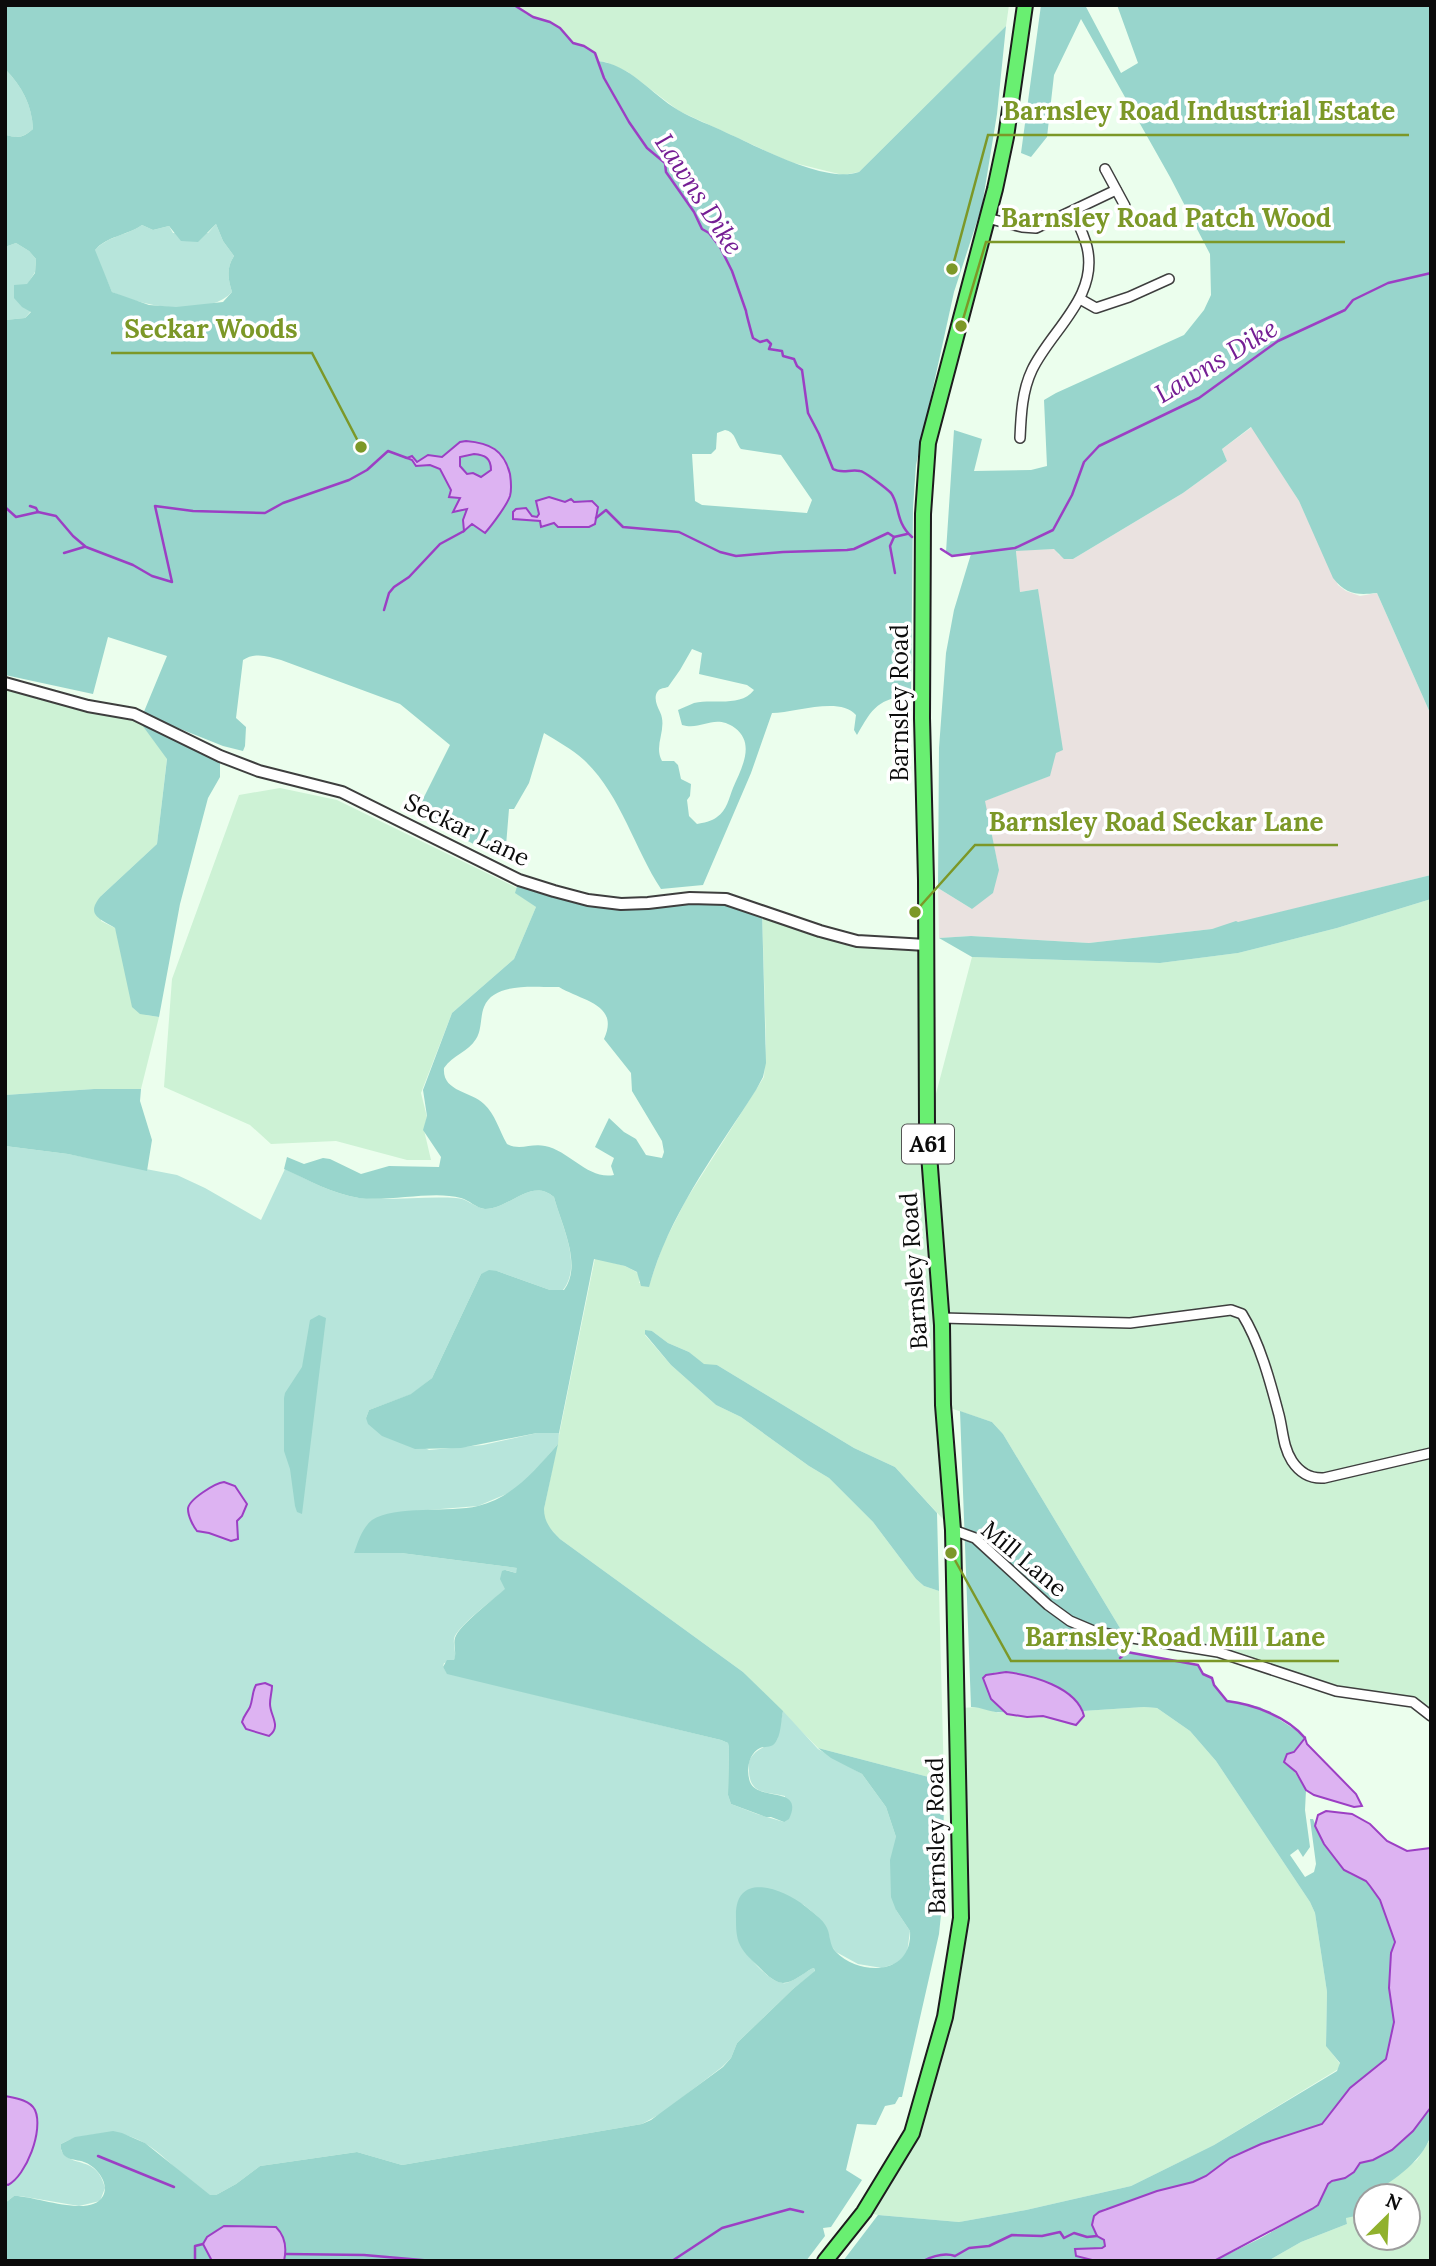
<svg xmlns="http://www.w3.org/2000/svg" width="1436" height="2266" viewBox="0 0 1436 2266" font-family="Lora,serif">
<rect width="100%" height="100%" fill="#ebfeed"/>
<!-- industrial -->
<polygon fill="#eae2e0" points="1252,427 1299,501 1338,585 1346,591 1360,596 1377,593 1431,715 1431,875 1212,929 1089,943 971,936 939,938 938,888 972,909 999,870 984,801 1049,776 1038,589 1020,592 1016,550 1055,549 1059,555 1073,559 1183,493 1227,461 1222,449"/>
<!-- farmland -->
<g fill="#cdf2d5">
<polygon points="514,5 1009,5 1006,26 859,172 843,175 790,162 679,111 628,72 606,62 597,61 594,53 584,46 573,43 560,28 550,22 526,14"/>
<polygon points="5,683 134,714 167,758 157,844 101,896 101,921 115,928 146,1015 159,1017 141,1089 94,1089 5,1095"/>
<polygon points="280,788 337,800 517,888 516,893 536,907 514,959 452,1013 421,1093 427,1117 424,1130 431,1160 407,1160 336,1141 271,1144 250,1125 164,1087 172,979 239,795"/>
<polygon points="1431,899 1431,1716 1413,1702 1336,1691 1253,1663 1126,1638 1003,1434 992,1422 944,1406 953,1530 895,1467 854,1448 717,1365 704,1365 689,1352 668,1343 652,1331 645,1335 671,1365 716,1405 741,1417 809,1466 829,1478 873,1522 916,1579 924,1586 939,1591 944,1781 818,1748 743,1672 560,1539 547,1525 544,1517 544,1509 595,1258 625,1266 640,1274 639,1283 650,1282 663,1245 686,1200 764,1077 766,1044 762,911 820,931 926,945 928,1124 972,957 1160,963 1238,953 1337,928"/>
<polygon points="983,1707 998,1713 1004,1712 1013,1716 1043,1716 1075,1725 1084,1716 1083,1711 1144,1707 1157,1708 1190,1731 1216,1761 1310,1902 1315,1913 1327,1992 1326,2045 1340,2064 1340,2068 1214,2145 1131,2186 1026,2210 959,2222 878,2215 864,2212 912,2133 961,1918 957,1708"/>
<polygon points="1431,2138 1431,2261 1268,2261 1301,2242 1347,2224 1346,2218 1357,2202 1366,2197 1366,2238 1408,2238 1408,2196 1368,2196 1417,2160"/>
</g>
<!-- green -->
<g fill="#b7e5db">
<path d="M5,69C22,86 32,105 33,129C24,137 18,139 6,135Z"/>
<path d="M216,224L223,241L234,256C226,268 228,279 232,292C208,318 142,307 112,292L94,251C107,236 126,236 142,225L153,230L169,226L173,233H208Z"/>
<polygon points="16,243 29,251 36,259 35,272 27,285 14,285 31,311 25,318 5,320 5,247"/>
<path d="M5,1146L68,1154L177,1175L205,1188L261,1220L285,1169C308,1180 333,1194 359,1198C391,1201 424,1196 456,1198C467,1198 475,1208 485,1209C510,1209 531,1177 554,1197C561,1224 583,1265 563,1290H550L497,1271L481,1274L432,1378L412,1394L369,1410L366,1418L429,1450L483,1445L537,1433H559L558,1444L527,1480L511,1492L478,1506L403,1512L355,1553H401L518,1568L516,1573L506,1570L502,1581L506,1589C495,1598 456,1627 454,1639C453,1647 457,1653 454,1661L444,1663L443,1667L447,1673L721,1740L728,1743L729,1748L728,1795L731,1804L757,1814L784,1822L785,1796C766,1792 749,1794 749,1770C748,1764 749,1759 753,1755C760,1747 769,1746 777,1740L783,1711L818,1749L862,1774L886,1807L896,1837V1910L910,1931L907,1953L897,1963L882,1968L858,1964L836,1952L830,1944L829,1935L817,1916L804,1905L772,1891L742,1948C750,1958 772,1986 786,1983C794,1981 804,1973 811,1969L814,1968L815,1972L793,1989L737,2043L731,2058L722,2067L662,2113L642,2124L402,2165L357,2152L260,2166L236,2184L216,2195H209C171,2172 149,2126 98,2134C84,2136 73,2137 61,2144V2150C71,2169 97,2154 105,2188L100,2201L79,2206L20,2196H14L5,2203Z"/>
</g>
<!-- forest -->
<g fill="#98d5cc" fill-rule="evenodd">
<path d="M5,5H514L526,14L550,22L560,28L573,43L584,46L595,53L597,61C630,64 651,94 678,110C693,119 711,125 727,133C759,147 825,184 859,172L1006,26L997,114L982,206L954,292L916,465L913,508L911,695C878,699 873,707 857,735L854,730L856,715C840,696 794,713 772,713L751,773L703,885L661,889C634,848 621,795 584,760C572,749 557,741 544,733L529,783L514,809H509L505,858L479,847L416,813L450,745L400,704L281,660C268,656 255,652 243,660L236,718L246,727L245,746L243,751L223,746L143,714L167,656L108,637L93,694L5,675V320L25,318L31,312L22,307L14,298V285L27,284L35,273L36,259L29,251L16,243L5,247V131L6,135C19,139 24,137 33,129C32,105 22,86 5,69ZM216,224L223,241L234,256C226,268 228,279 232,292L223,302L176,307L149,305L112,292L95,250C107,236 126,236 142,225L153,230L169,226L181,241L198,242ZM725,430C736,432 735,442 741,449L781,455L812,500L807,513L702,505L695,501L692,454H711L716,449L717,433ZM692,649L702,653L699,674L747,685L754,690C740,708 714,698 694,703C689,705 683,708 678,710L682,725C702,731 714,713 735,728C756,744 741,769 733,788C729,798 727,810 717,817C712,821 703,823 697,824L689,816L687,800L690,796L691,784L681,779L678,765L674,761H662C653,745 668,729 660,712C657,706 653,697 658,691C660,688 665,688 668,687L680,670Z"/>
<path d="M1041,5H1085L1121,73L1138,63L1117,5H1431V715L1377,593C1358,595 1346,595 1333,578L1299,501L1251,427L1222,449L1227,461L1183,493L1073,559H1064L1054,549L1016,551L1020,592L1038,589L1063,750L1056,753L1050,776L985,801L999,870L993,893L972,909L938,888L939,748L946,653L954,610L971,554L952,556L946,552L954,430L982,439L974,471L1031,470L1047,466L1044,400L1056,393L1184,335L1204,310L1211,295L1210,254L1170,177L1081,19L1054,75L1047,137L1031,157L1021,153Z"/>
<path d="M134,714L220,756V777L208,798L180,904L159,1017L140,1014L132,1007L115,928C102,919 84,916 101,896L157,844L167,759Z"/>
<polygon points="1431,875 1431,899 1337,928 1238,953 1160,963 972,957 939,938 971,936 1089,943 1212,929 1236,921 1238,922"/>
<path d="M519,880L588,900L726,899L762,911L766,1063L763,1077L756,1090C716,1153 669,1214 649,1287L641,1286L637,1272L625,1266L594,1259L559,1433H537L461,1448L415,1449L382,1436L368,1424L366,1418L369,1410L411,1394L432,1378L481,1274L489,1270L497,1271L550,1290H564C583,1265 561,1224 554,1197C531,1177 510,1209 485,1209C476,1208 469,1200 461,1198C433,1190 390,1202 359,1198C333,1194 308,1180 284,1169L287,1157L304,1164L323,1158L330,1159L361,1174L389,1166L439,1167L441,1157L423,1130L427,1116L423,1090L452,1013L514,959L536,907L515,893ZM559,987C582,1001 620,1004 604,1039L631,1073L632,1091L662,1141L664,1152L662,1158L646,1155L636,1139L624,1132L609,1118L595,1147L614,1158L611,1166L614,1175C588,1180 570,1151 545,1146C531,1143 520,1151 507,1144C499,1130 495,1114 484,1104C471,1091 442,1092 444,1068C453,1055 468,1052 476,1039C482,1030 480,1017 484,1007C494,981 537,988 559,987Z"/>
<polygon points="94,1089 141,1089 140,1101 152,1140 147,1171 68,1154 5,1146 5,1095"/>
<polygon points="319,1315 326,1318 302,1514 297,1512 295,1506 290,1469 284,1451 284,1398 285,1393 302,1367 310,1320"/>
<polygon points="645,1330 652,1331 668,1343 689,1352 704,1364 717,1365 854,1448 895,1467 937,1513 939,1591 924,1586 916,1579 873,1522 829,1478 809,1466 741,1417 716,1405 671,1365 645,1334"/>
<path d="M960,1411L992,1422L1003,1434L1126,1638L1128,1652L1198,1665L1204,1674L1212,1678L1214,1685L1227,1701L1260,1707L1302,1734L1305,1738L1294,1752L1287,1754L1284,1762L1294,1771L1306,1790L1305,1810L1310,1847L1303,1857L1298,1849L1290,1855L1305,1877L1314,1872L1316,1864L1310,1819H1313L1324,1844L1336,1857L1339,1864L1350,1874L1366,1881L1380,1900L1395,1942L1391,1953L1389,1988L1394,2022L1386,2059L1350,2088L1322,2124L1261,2144L1230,2158L1206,2176L1193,2182L1157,2191L1131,2202L1104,2209L1092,2221L1097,2236L1104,2240L1105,2246L1102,2248H1078L1096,2261H843L878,2215L959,2222L1026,2210L1131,2186L1214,2145L1337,2071L1340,2063L1326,2046L1327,1992L1315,1913L1310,1902L1216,1761L1190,1731L1157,1708L1144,1707L1083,1711L1079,1704L1017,1673C1006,1672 991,1670 983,1679L991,1699L1004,1712C994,1714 982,1707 971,1707Z"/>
<path d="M558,1444L544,1509C544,1522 551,1530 560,1539L743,1672L783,1711C781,1720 781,1736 775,1743C771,1748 766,1746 760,1748C748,1754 746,1771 750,1782C758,1802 805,1785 789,1819L784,1822L771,1817H766L731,1804L728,1795L729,1748L728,1743L721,1740L447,1674L443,1667L447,1660H454C457,1652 453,1645 455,1638C459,1625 494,1599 505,1589L500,1579L502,1571L505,1570L516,1573L517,1568L401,1553H354C358,1542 362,1528 372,1520C394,1505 450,1513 478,1506C515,1496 534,1471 558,1444Z"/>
<path d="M818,1748L944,1781L943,1895L939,1934L902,2097H899L895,2104L885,2106L876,2125L857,2124L846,2170L862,2180L831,2227L823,2228L825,2236L806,2261H5V2203L14,2196C33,2195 91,2219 103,2196C110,2183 96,2166 84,2162C79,2160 72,2160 68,2158C63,2155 63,2154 61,2149V2144L75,2137L113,2131L122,2133L145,2143L210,2195H216L236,2184L260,2166L357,2152L402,2165L642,2124L651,2120L723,2067L731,2058L737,2043L793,1989L815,1971L814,1968L811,1969C804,1973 792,1983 783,1983C774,1982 767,1975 761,1969C754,1962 744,1954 740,1945C736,1937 736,1927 736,1918C734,1871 780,1887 805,1906C812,1912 823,1919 827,1928C831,1937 829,1945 836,1952C861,1977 913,1975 910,1931L896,1910L891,1897L890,1860L896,1837L886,1807L862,1774L831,1758Z"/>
<path d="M1431,2107C1431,2117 1433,2132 1429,2140C1417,2168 1382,2188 1357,2202L1359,2206L1355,2216L1346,2218L1347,2224L1301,2242L1268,2261H1214L1259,2239L1318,2206L1328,2184L1354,2172L1360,2163L1381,2156L1402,2142Z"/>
</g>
<!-- water -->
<g fill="#ddb3f2" stroke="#9c3fc4" stroke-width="2" fill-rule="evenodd">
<path d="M466,441C490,443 504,450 510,474C511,481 512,489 510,496C507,505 492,525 485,533L472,524L464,531L463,520L467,509L453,512L460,498L449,497L451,490L440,469L430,465L416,466L412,460L407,458L412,456L417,462L428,455L442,457L460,442ZM474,454C485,455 491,458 491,470L481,477L473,473L467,474L460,466V457Z"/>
<polygon points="549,497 565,502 571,499 574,502 592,501 598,507 595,524 589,527 558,527 554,523 541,527 540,521 513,519 513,512 516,509 526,508 532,516 537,517 539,514 536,501"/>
<path d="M224,1482L235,1486L247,1504L242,1516L237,1521L238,1539L231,1541L209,1533L197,1531C193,1526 188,1516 188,1509C188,1500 215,1483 224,1482Z"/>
<path d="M1006,1672C1031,1675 1077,1687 1084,1716L1076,1725L1043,1716L1027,1717L1007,1714L991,1699L983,1678L986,1675Z"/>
<path d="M265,1683L272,1686C272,1692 270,1697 270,1704C270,1716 282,1726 269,1736L246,1729L242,1722C244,1715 247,1713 250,1707C253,1699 252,1692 256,1685Z"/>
<polygon points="1305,1738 1307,1744 1356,1794 1362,1806 1354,1807 1314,1795 1306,1790 1296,1772 1284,1762 1287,1754 1294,1752"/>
<polygon points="1326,1811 1352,1814 1370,1824 1387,1841 1407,1851 1431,1848 1431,2107 1413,2131 1392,2150 1373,2160 1360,2163 1354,2172 1345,2178 1332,2181 1328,2184 1318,2205 1312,2209 1214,2261 1096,2261 1076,2256 1075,2249 1102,2248 1105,2246 1104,2240 1097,2236 1092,2225 1094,2216 1099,2212 1157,2191 1193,2182 1206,2176 1230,2158 1261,2144 1322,2124 1350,2088 1386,2059 1394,2022 1389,1988 1391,1953 1395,1942 1380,1900 1370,1886 1366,1881 1344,1870 1324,1844 1315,1826 1318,1815"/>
<path d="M5,2096C15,2098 30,2100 35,2110C44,2130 26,2176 8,2185L5,2184Z"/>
<path d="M224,2226L276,2227C285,2236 287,2248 284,2261H212L203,2244L207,2237Z"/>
</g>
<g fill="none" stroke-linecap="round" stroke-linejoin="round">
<!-- stream -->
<g stroke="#9c3fc4" stroke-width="2.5">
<path d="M514,5L533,17L550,22L560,28L573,43L584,46L595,53L604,78L629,122L647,148L665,163L666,172L694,212L702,229L709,233L720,247L732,271L746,311C746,313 752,335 753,338L760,342L767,340L771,344L769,349L782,351L783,356L794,359L797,366L802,370L808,413L819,434L833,469C842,474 850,469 860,471C864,471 887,489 891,493C900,505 895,522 912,537"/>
<polyline points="30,506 36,508 38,512"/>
<polyline points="5,507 16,517 38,512 56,516 73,536 86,547 133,565 152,576 172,582 155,506 193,511 265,513 283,503 349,480 367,470 388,451 407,458"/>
<polyline points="596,518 606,510 623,527 679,532 720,552 736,556 783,552 847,550 854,549 888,533 894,537 907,534"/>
<polyline points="894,537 890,546 895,573"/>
<polyline points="941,549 952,556 1015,548 1053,530 1072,495 1084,462 1099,446 1199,398 1278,341 1345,310 1353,300 1388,283 1431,273"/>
<polyline points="64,553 84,547"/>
<polyline points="384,610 389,593 394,587 409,577 440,544 464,531"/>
<path d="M1120,1658L1127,1652L1198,1665L1203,1674L1212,1678L1214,1685L1227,1701C1253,1704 1288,1717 1305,1738"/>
<polyline points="98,2156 174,2187"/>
<polyline points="286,2254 364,2255 433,2261"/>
<polyline points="195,2261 195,2246 203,2244"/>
<polyline points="672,2261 722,2228 790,2209 803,2212"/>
<polyline points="863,2261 870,2261"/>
<path d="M923,2261C933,2256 944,2252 955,2256L969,2248L989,2246L1012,2235L1042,2236L1060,2232L1064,2238L1074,2233L1087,2237L1097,2236"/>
</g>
<!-- minor casing -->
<g stroke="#3e3e3e" stroke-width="12">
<g id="minor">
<polyline points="1105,169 1125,206"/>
<polyline points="987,218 1022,227 1036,228 1116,190"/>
<polyline points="1080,299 1096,308 1129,297 1169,279"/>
<path d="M1020,438C1021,415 1022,391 1032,370C1051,330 1099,297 1087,247C1084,235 1078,223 1073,212"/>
<path d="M942,1318L1130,1323L1231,1310L1242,1314C1260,1343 1270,1381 1279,1415C1283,1431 1283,1447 1292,1461C1300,1473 1310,1479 1324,1478L1431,1453"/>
<polyline points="953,1530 975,1538 1048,1605 1070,1621 1096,1632 1218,1652 1336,1691 1413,1702 1431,1716"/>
</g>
</g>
<!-- tertiary casing -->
<g stroke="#3e3e3e" stroke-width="14">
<polyline id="tertiary" points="5,683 88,706 134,714 220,756 259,771 342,792 519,880 554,891 588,900 621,904 648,903 690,898 726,899 820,931 857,941 926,945"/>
</g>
<!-- primary casing -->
<g stroke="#1c1c1c" stroke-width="18">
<polyline id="primary" points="825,2261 864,2212 912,2133 945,2017 961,1918 953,1530 943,1405 942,1325 927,1128 926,880 922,718 923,514 928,443 995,189 1006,137 1025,5"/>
</g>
<!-- minor -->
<use href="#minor" stroke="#fff" stroke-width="9"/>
<!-- tertiary -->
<use href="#tertiary" stroke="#fff" stroke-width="10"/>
<!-- primary -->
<use href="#primary" stroke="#69ef71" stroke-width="14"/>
</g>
<g text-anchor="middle" stroke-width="7" stroke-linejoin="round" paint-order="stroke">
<!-- shield labels -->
<rect fill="#fff" stroke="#545454" stroke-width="2" x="902" y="1124.5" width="52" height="39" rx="5"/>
<g font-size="23" font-weight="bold" fill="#0b0b0b">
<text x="928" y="1152">A61</text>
</g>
<!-- street labels -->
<g font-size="24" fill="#0b0b0b" stroke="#fff">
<text transform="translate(900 703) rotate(-90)" y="8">Barnsley Road</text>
<text transform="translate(467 830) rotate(26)" y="8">Seckar Lane</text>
<text transform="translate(914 1271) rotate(-94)" y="8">Barnsley Road</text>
<text transform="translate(1024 1559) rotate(40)" y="8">Mill Lane</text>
<text transform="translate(936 1836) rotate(-91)" y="8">Barnsley Road</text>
</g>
<!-- water labels -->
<g font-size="26" font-style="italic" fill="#751e94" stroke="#fff">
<text transform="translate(699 194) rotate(57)" y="9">Lawns Dike</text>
<text transform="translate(1216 361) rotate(-31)" y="9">Lawns Dike</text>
</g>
</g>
<!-- callouts -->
<path fill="none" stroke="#7c9828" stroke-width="2.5" d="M952 269L988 135H1409M961 326L986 242H1345M361 447L312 353H111M915 912L975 845H1338M951 1553L1011 1661H1339"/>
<g fill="#7c9828" stroke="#fff" stroke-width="2.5">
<circle cx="952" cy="269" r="7"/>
<circle cx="961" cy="326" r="7"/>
<circle cx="361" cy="447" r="7"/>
<circle cx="915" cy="912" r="7"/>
<circle cx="951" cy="1553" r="7"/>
</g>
<g font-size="26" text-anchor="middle" font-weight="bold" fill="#7c9828" stroke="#fff" stroke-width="7" stroke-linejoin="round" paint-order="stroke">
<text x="1199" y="120">Barnsley Road Industrial Estate</text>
<text x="1166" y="227">Barnsley Road Patch Wood</text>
<text x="211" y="338">Seckar Woods</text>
<text x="1156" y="831">Barnsley Road Seckar Lane</text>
<text x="1175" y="1646">Barnsley Road Mill Lane</text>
</g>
<!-- border -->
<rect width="1436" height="2266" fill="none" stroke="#0b0b0b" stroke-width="14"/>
<!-- north arrow -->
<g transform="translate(1387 2217) rotate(24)"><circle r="33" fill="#ffffff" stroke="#9d9d9d" stroke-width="2"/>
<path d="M0-5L12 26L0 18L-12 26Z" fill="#90b12d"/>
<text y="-10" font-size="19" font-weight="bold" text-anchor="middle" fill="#0b0b0b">N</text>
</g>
</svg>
